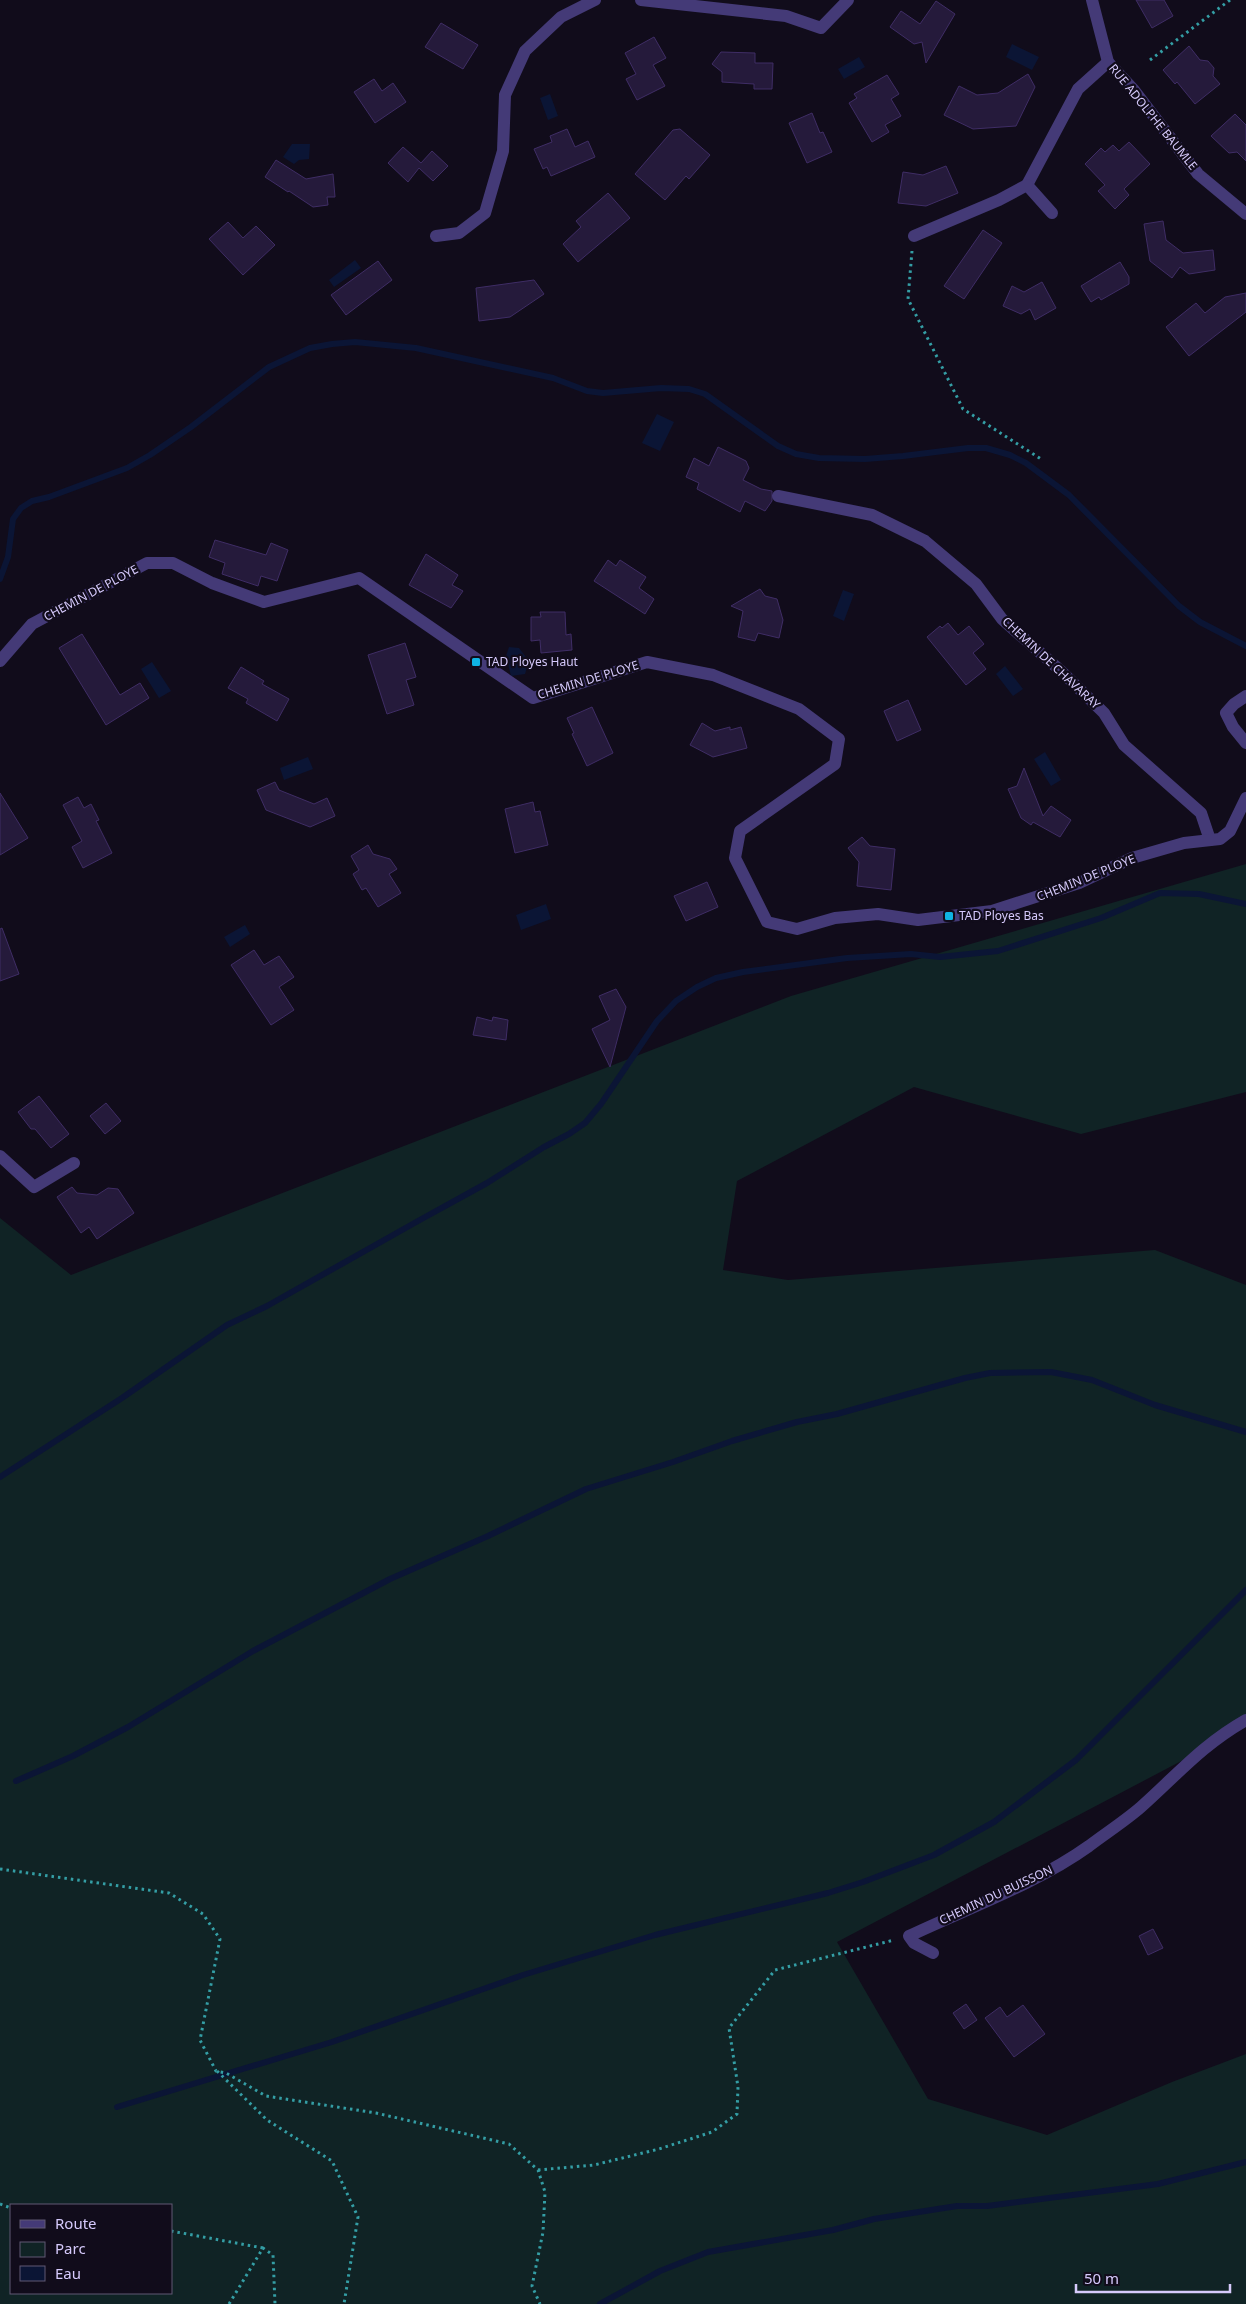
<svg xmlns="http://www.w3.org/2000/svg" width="1246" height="2304" viewBox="0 0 1246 2304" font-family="'Noto Sans',sans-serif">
<rect width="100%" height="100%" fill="#110c1b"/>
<!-- green -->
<path fill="#102325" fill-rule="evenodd" d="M1246,864V1092L1081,1134L914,1087L737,1181L723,1270L788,1280L1155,1250L1246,1285V1727L837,1942L928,2099L1047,2135L1172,2082L1246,2054V2304H0V1218L71,1275L791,996ZM11,2205H171V2293H11Z"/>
<!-- water -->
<g fill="#0b1535">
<polygon points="1012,44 1039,57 1032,70 1006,57"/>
<polygon points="859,57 865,67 844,79 838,69"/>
<polygon points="550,94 558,116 548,120 540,98"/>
<polygon points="292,144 310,144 309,159 299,160 294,164 283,157"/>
<polygon points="355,260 361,268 334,287 329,280"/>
<polygon points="657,414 674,422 660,451 642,443"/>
<polygon points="843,590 854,594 844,621 833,616"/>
<polygon points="509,647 519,648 529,661 525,674 511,676 506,656"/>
<polygon points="152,662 171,691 159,698 141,669"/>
<polygon points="1005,666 1023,689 1013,696 996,674"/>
<polygon points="1045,752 1061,780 1051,786 1034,759"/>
<polygon points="308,757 313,769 284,780 280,768"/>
<polygon points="546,904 551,919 521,930 516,915"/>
<polygon points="245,925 250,934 230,947 224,937"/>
</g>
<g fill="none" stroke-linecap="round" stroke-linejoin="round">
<!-- stream -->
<g stroke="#0b1535" stroke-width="6">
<polyline points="0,579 8,557 13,519 21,508 32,501 49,497 127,468 150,455 191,427 269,367 310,348 332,344 355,342 416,348 553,378 587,391 603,393 661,388 689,389 705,394 778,446 796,454 819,458 865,459 903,456 968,448 986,448 1010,455 1026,463 1069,495 1179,606 1200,622 1246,646"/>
<polyline points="0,1477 122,1398 227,1325 267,1306 418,1221 487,1183 544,1147 569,1134 585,1123 601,1104 657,1021 676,1001 697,987 716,978 743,972 847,958 911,954 940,957 998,951 1101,918 1160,893 1199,894 1246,904"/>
<polyline points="16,1781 73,1756 128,1727 253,1651 390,1579 488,1536 586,1489 673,1462 732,1441 797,1422 837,1414 965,1378 990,1373 1051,1372 1092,1380 1155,1405 1246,1432"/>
<polyline points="117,2107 332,2042 523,1975 655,1935 828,1893 863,1882 934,1855 994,1822 1076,1760 1246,1590"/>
<polyline points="600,2304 660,2271 708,2252 833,2230 874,2219 957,2206 987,2206 1158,2184 1246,2162"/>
</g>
</g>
<!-- building -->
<g fill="#251a3b" stroke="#3f2d65">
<polygon points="1136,0 1164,0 1173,16 1152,28"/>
<polygon points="936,1 955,14 926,63 922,42 914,44 890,27 901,11 920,24"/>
<polygon points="441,23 478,45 463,69 425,47"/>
<polygon points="654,37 666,58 653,65 665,86 637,100 626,79 636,74 625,53"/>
<polygon points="1189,46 1200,60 1208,61 1214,68 1213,76 1220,84 1195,104 1177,82 1175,84 1163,70"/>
<polygon points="721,52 755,53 755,63 773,63 772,89 754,89 754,84 722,82 722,72 712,64"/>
<polygon points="1028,74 1035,87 1016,126 973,129 944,115 959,86 977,95 998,93"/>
<polygon points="887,75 899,94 891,99 901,116 885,125 889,132 872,142 849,103 857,98 854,94"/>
<polygon points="374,79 382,91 393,83 406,102 375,123 354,92"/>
<polygon points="812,113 820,133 823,132 832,152 807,163 789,123"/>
<polygon points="1235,114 1246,125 1246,161 1237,152 1229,153 1211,136"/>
<polygon points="567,129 575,147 588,141 595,157 551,176 547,167 543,169 534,149 552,142 550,136"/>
<polygon points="680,129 710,155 689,179 686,176 665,200 635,174 673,130"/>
<polygon points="1129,142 1150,164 1124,189 1129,195 1115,209 1098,191 1105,185 1085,164 1101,148 1105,152 1113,145 1119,151"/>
<polygon points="403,147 421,163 432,151 448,166 433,181 419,168 408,182 388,163"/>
<polygon points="276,160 306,179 333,174 335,197 327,197 328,205 313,207 289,191 288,192 265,177"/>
<polygon points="946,166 958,193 926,206 898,203 903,172 923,175"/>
<polygon points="608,193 630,218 578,262 563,244 581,227 576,221"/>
<polygon points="1163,221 1166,240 1183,253 1213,250 1215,270 1189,274 1180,267 1172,278 1150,261 1144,224"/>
<polygon points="228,222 243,238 256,226 275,245 243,275 209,239"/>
<polygon points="983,230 1002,243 964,299 944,286"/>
<polygon points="378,261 392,280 346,315 331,295"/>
<polygon points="1120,262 1129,277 1129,284 1101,300 1099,297 1091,302 1081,286"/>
<polygon points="534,280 544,294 510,317 479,321 476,288"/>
<polygon points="1042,282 1056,308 1035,320 1030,309 1021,314 1003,306 1012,286 1024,292"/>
<polygon points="1246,293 1246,312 1189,356 1166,327 1196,303 1205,313 1225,297"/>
<polygon points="718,447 746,461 749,468 743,480 761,489 772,491 772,501 765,511 745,501 740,512 697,489 699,483 686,477 694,458 709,466"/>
<polygon points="215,540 266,555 271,543 288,550 277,581 261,576 258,586 222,574 225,563 209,557"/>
<polygon points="426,554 458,575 452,585 463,591 451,608 409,585"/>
<polygon points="608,560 616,566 620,560 646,577 639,588 654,599 645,614 594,581"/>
<polygon points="760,589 765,596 777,599 783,620 779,638 758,633 755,641 738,637 743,611 731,606"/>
<polygon points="540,612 565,612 566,635 571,634 572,650 541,653 540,640 531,641 531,617 541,617"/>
<polygon points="948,623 958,635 969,626 984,644 973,653 986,669 966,685 927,637 940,626 942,628"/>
<polygon points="82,634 120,695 140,683 149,698 106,725 59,648"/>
<polygon points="405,643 416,677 406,680 414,705 387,714 368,655"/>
<polygon points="241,667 264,681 262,684 289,699 277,721 246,703 248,699 228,688"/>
<polygon points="908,700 921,730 897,741 884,711"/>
<polygon points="592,707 613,753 587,766 572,734 574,733 567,718"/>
<polygon points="702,723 715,731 730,727 730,730 741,727 747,748 713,757 690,745"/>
<polygon points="1024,768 1043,816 1051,806 1071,820 1060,837 1033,822 1031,825 1021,818 1008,789 1017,786"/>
<polygon points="275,782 279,790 314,804 327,798 335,816 310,827 266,810 257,790"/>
<polygon points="0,793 28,838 0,855"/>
<polygon points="78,797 84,808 91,804 99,820 96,821 112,853 83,868 72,847 82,841 63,805"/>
<polygon points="533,802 535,812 540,811 548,845 515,853 505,809"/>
<polygon points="862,837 870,846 895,849 891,890 857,886 859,862 848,848"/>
<polygon points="368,845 373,854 390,859 397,869 389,874 401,893 378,907 366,888 362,890 353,874 359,870 351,856"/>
<polygon points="707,882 718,907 686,921 674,896"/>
<polygon points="2,928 19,974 0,981 0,929"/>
<polygon points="254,950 264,965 279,956 294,977 279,987 294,1010 271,1025 231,965"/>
<polygon points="616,989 626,1007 610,1067 592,1029 610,1020 599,996"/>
<polygon points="477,1017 492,1021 493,1017 508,1020 506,1040 473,1035"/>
<polygon points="39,1096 69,1134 51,1148 35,1129 31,1129 18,1112"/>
<polygon points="106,1103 121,1121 105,1134 90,1116"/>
<polygon points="72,1187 77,1193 97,1195 108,1188 118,1189 134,1213 97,1239 89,1227 81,1233 57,1197"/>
<polygon points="1153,1929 1163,1948 1148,1955 1139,1936"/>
<polygon points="966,2004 977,2020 964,2029 953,2013"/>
<polygon points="1023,2005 1045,2034 1014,2057 985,2018 1000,2007 1007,2017"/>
</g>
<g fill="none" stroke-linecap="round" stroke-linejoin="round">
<!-- path -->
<g stroke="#349ea5" stroke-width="3" stroke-dasharray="2.5 4" stroke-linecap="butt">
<polyline points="1150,60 1230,0"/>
<polyline points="912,251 908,299 963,409 1041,459"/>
<polyline points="0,1869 169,1893 203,1914 220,1939 200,2040 216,2071 226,2073 266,2096 376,2113 509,2144 538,2170 545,2192 543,2232 532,2286 540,2304"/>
<polyline points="217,2071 267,2120 332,2161 358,2217 344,2304"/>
<polyline points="538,2170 594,2165 659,2149 712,2132 737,2114 738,2087 729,2028 775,1970 894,1940"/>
<polyline points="0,2204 11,2208"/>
<polyline points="171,2231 263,2248"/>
<polyline points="229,2304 263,2248 273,2255 275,2304"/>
</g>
<!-- minor -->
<g stroke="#443a77" stroke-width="12">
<polyline points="641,0 786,16 821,28 848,0"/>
<polyline points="1092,0 1108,62 1133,89 1198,174 1246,214"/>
<polyline points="1052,213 1027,185 1078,89 1108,62"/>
<polyline points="436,236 459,233 485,213 503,151 505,95 525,51 561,17 595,0"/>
<polyline points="914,236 999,200 1027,185"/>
<polyline points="778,496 872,515 925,541 976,584 1002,619 1062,672 1104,713 1124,745 1201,813 1210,840"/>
<polyline points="0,661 32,624 147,563 173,563 212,583 264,602 359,578 533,698 647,662 713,675 799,709 839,739 835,764 740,831 735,858 767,922 797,929 835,918 878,914 918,920 992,911 1079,883 1132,858 1184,843 1220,839 1230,831 1246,798"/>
<polyline points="1246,696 1234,704 1226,713 1233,727 1246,743"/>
<polyline points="0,1156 34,1187 74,1163"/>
<path d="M933,1953L914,1943L909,1936C968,1908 1036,1884 1089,1846C1106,1833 1125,1821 1141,1807C1178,1774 1202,1745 1246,1720"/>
</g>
</g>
<!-- markers -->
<g fill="#0fb3e3" stroke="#110c1b" stroke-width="2">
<rect x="471" y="657" width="10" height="10" rx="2.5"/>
<rect x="944" y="911" width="10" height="10" rx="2.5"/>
</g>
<g text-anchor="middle" stroke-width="4.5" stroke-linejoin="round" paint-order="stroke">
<!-- street labels -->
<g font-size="12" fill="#d6cafc" stroke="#110c1b">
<text transform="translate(1153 117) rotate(51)" y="4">RUE ADOLPHE BAUMLE</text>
<text transform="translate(91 593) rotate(-28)" y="4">CHEMIN DE PLOYE</text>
<text transform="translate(1051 663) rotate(43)" y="4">CHEMIN DE CHAVARAY</text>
<text transform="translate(588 680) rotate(-17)" y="4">CHEMIN DE PLOYE</text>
<text transform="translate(1086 878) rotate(-22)" y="4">CHEMIN DE PLOYE</text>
<text transform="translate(996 1895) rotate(-25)" y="4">CHEMIN DU BUISSON</text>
</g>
<!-- poi labels -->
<g font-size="12" fill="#d6cafc" stroke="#110c1b" text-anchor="start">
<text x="486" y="666">TAD Ployes Haut</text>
<text x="959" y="920">TAD Ployes Bas</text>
</g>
</g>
<!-- legend -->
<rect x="10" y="2204" width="162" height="90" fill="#110c1b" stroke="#605875"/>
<rect x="20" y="2220" width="25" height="8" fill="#443a77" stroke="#605875"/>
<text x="55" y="2229" font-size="15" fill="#d6cafc">Route</text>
<rect x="20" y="2242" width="25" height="15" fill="#102325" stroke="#605875"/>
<text x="55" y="2254" font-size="15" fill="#d6cafc">Parc</text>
<rect x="20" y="2266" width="25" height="15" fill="#0b1535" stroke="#605875"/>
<text x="55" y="2279" font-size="15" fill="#d6cafc">Eau</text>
<!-- scale -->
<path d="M1076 2284v8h154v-8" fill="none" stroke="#d6cafc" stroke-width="2.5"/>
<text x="1084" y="2284" font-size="15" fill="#d6cafc" stroke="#110c1b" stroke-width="4" paint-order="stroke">50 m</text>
</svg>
